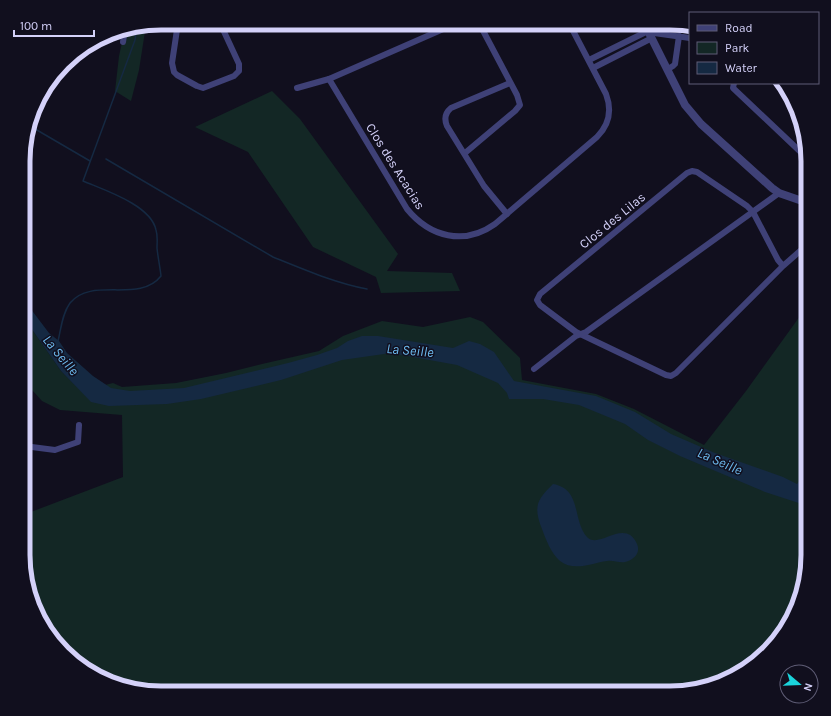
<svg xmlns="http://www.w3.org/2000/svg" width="831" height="716" viewBox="0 0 831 716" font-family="Karla,sans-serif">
<rect width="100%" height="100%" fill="#110f1e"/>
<!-- green -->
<g fill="#132725">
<polygon points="146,25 139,70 131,101 115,91 119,56 125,29"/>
<polygon points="272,91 300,119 398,254 387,271 452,273 460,291 381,293 376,277 313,247 248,152 195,127"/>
<polygon points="808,305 808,555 797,608 767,653 723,682 679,693 161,693 108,682 63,652 37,616 23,564 23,515 123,477 122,415 60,410 42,401 24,381 24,318 61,371 81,391 113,383 122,387 176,383 226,373 262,364 319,351 343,336 382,321 423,327 470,317 483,322 520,358 522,380 596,394 634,409 704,445 746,391"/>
</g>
<!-- water -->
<g fill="#152942">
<polygon points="24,300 49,333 59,341 67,353 93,376 111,388 130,391 184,388 288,363 317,355 337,348 348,341 362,336 378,336 453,348 469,341 480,344 494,352 514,381 596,396 635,412 671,434 715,453 783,477 797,484 800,480 801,468 808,465 808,469 803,471 801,486 808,490 808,506 765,492 680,456 648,440 625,424 579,405 543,399 509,399 507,393 498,383 457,365 391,353 342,360 281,380 201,399 167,404 109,406 91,402 61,371 24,318"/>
<path d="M808,360V402C798,390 796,372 808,360Z"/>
<path d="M553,484C582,489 572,520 587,537C599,550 625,517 637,544C641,553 634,560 625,562C619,563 613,560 607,561C592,563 574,572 560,561C551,553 546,540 542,529C533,506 537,500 553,484Z"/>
</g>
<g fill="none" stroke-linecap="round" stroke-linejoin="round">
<!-- stream -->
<g stroke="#152942" stroke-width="1.5">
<polyline points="30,126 90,161"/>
<path d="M106,159L273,257C303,269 335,283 367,289"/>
<path d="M58,341C61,329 62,314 70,303C92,276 139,304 161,276C160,267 158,258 157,248C157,242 158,236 156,230C151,205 104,190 83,181L128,59L135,40L137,27"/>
</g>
<!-- minor -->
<g stroke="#3f4177" stroke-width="6">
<polyline points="178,23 172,63 174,72 177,75 197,86 203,88 234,76 239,71 239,64 220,23"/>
<polyline points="212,23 213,23"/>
<polyline points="650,34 654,33 690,38"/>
<polyline points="123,42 125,29"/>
<polyline points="589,60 648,31"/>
<polyline points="593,68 652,38"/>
<polyline points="668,69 673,66 675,64 679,36"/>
<path d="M329,79L407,209C430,237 464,246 495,224L597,137C609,125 612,110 606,94L569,23"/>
<polyline points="734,83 733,88 808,159"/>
<polyline points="297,88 329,79 457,23"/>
<polyline points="465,153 515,111 520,105 517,95 479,23"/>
<path d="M507,214L484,186L447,126C444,119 445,113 451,108L510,83"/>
<polyline points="783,266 778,260 753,212 747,206 697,172 692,171 687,173 540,294 537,300 540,305 576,332 666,375 671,376 676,373 783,266 808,244"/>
<polyline points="534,369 576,336 586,332 779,193"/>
<polyline points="24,446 55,450 78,442 79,425"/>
</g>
<!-- tertiary -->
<polyline stroke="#3f4177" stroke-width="8" points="644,23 685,105 701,124 772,188 779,193 808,203"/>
</g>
<g text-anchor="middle" stroke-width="3" stroke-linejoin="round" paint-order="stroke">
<!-- street labels -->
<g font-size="13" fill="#d4d1f9" stroke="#110f1e">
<text transform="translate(396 166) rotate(58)" y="5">Clos des Acacias</text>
<text transform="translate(612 220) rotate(-39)" y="5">Clos des Lilas</text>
</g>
<!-- water labels -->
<g font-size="14" font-style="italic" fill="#6cb9ed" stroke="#110f1e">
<text transform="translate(410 350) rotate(5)" y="5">La Seille</text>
<text transform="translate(61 355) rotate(50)" y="5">La Seille</text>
<text transform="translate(720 461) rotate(24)" y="5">La Seille</text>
</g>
</g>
<!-- crop -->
<path d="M0 0H831V716H0ZM161 30H670A131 131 0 0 1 801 161V555A131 131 0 0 1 670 686H161A131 131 0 0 1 30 555V161A131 131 0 0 1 161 30Z" fill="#110f1e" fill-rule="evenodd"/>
<path fill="none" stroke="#d4d1f9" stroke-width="5" d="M161 30H670A131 131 0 0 1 801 161V555A131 131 0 0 1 670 686H161A131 131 0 0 1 30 555V161A131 131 0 0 1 161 30Z"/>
<!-- legend -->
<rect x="689" y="12" width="130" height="72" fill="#110f1e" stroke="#5f5d76"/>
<rect x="697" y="25" width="20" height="6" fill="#3f4177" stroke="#5f5d76"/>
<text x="725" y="32" font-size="12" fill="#d4d1f9">Road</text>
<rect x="697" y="42" width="20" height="12" fill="#132725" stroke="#5f5d76"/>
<text x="725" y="52" font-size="12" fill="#d4d1f9">Park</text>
<rect x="697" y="62" width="20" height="12" fill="#152942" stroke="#5f5d76"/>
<text x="725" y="72" font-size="12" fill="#d4d1f9">Water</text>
<!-- north arrow -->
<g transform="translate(799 684) rotate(109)"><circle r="19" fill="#110f1e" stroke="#5f5d76"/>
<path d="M0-3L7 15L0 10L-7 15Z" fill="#1bd4dc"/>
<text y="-6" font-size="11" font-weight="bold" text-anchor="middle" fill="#d4d1f9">N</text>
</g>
<!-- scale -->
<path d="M14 30v6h80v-6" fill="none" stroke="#d4d1f9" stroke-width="2"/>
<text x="20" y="30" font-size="12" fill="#d4d1f9" stroke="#110f1e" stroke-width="3" paint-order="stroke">100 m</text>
</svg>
